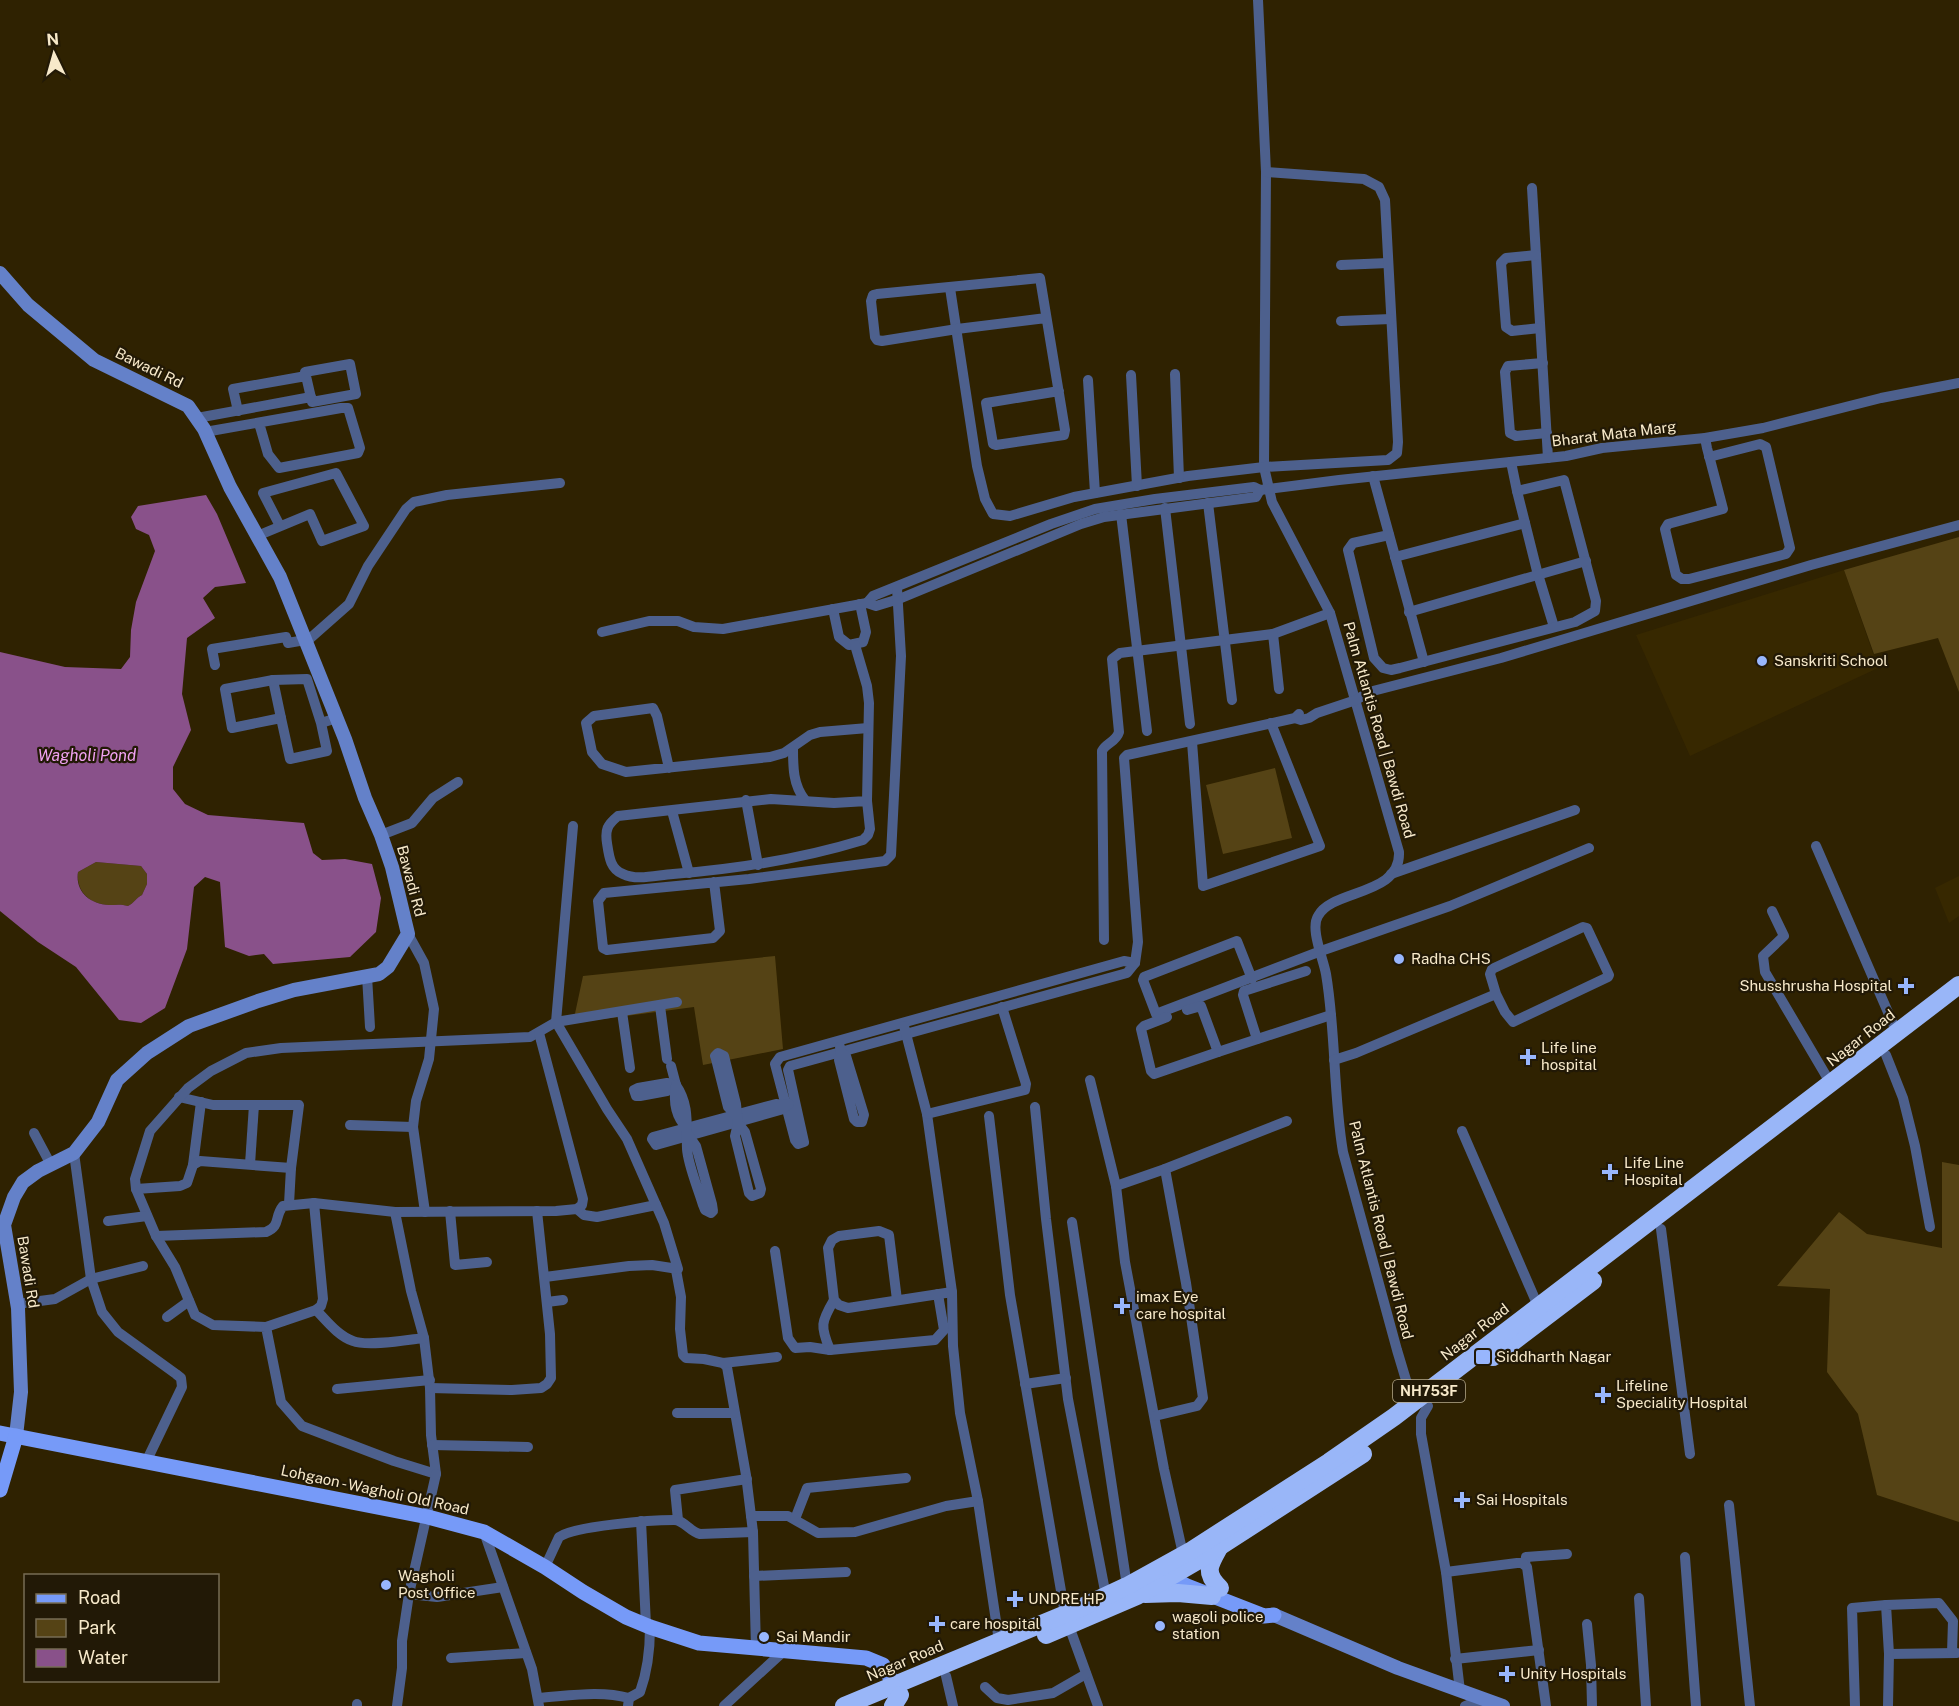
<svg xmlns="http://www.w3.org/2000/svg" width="1959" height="1706" viewBox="0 0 1959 1706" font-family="'Public Sans',sans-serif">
<rect width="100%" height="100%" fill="#2f2201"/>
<!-- built -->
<g fill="#372800">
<polygon points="1844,570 1878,668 1690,756 1636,635"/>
<polygon points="1959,876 1959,916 1949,923 1935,888"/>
</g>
<!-- green -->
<g fill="#554315">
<polygon points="1959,537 1959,692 1938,638 1874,654 1844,570"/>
<polygon points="1275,768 1292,838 1223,854 1206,785"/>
<path d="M96,862L141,866L147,874V884L142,895C136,898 134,903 128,906C121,904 116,905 109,905C89,904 76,891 78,872Z"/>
<polygon points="775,956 783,1049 703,1065 694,1007 573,1023 583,976"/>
<polygon points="1942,1162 1959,1165 1959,1522 1877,1495 1858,1414 1827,1372 1830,1289 1777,1286 1839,1212 1867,1234 1942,1248"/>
</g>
<!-- water -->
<path fill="#89518a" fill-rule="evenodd" d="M206,495L217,514L246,583L215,587L203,598L215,618L187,638L182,694L191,730L173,767V789L185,804L208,815L304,823L313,853L322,860L345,859L372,864L381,898L376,932L350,957L273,964L264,954L249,956L225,947L220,882L205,877L194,887L187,949L165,1008L141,1023L119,1020L76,967L38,942L0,911V652L65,667L121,669L130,657L131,630L136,602L155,551L149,535L136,529L131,517L138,506ZM96,862L141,866L147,874V884L142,895C136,898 134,903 128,906C121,904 116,905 109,905C89,904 75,891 78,872Z"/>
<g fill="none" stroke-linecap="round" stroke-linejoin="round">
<!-- street -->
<g stroke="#4d608d" stroke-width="10">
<path d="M1258,0L1266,172L1264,467L1272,502L1330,613L1399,852C1401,896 1332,889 1318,916C1310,929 1323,958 1326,974C1336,1033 1333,1093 1343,1152L1397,1350L1406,1380L1415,1401"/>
<polyline points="1532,188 1548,458"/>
<polyline points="1536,255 1506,258 1501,263 1506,327 1512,331 1540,328"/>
<polyline points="1341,265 1388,263"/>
<polyline points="950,288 977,466 985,499 993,514 1010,516 1074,497 1188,476 1264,467 1388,460 1397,453 1398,442 1385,200 1379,187 1364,179 1266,172"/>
<polyline points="1046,318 957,329 882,341 877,340 875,337 871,301 873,295 877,294 1040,278 1065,430 1064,435 996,445 993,444 986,403 1059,391"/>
<polyline points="1341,321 1391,319"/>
<polyline points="1543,363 1508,366 1505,372 1510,433 1516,436 1547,433"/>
<polyline points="1175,374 1179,478"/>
<polyline points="1131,375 1137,486"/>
<polyline points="1088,380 1095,493"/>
<polyline points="238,411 233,389 306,376 305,372 350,364 356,394 312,402 306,376"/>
<polyline points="197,418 311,397"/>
<polyline points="205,432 341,408 348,408 360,448 358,453 279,468 268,454 259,423"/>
<polyline points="1705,438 1707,448 1723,509 1668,524 1665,529 1676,575 1682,579 1689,579 1786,554 1790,548 1766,447 1760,444 1709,457"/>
<polyline points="1373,476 1424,662"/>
<polyline points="1517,491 1537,571 1554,627"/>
<polyline points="1208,503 1232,700"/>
<polyline points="1165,508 1190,724"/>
<polyline points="1121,514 1147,731"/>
<polyline points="1389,535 1353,543 1348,550 1374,658 1383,668 1391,670 1400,668 1575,622 1595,611 1596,601 1564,480 1517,491 1511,462"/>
<polyline points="257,536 310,514 322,541 364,526 336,473 263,493 280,526"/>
<polyline points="1395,557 1525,523"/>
<polyline points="867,603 873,596 1051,524 1095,509 1155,499 1254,487 1260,490 1339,480 1566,456 1602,448 1705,438 1763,428 1881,398 1959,383"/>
<polyline points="833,609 839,637 849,645 863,642 866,632 860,604"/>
<polyline points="1409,612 1586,561"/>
<polyline points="602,632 649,621 678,621 694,627 723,629 867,603 876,606 899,599 1081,524 1104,517 1256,497 1260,490"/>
<polyline points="1273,634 1330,613"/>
<polyline points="306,642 349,604 368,566 406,509 414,502 447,495 560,483"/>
<path d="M855,645L867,686L869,703L867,801L870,829L868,835L863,840C801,859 737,869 673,874C657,875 637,881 623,874C610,869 609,856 607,843C605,830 607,825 618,816L771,799L834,803L867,801"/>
<polyline points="215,665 212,649 286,637 288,643 305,640"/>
<polyline points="273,680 281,718"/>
<polyline points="1295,718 1301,720 1309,718 1317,713 1356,700 1369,692 1501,658 1811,565 1959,525"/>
<polyline points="321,723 327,751 290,759 281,718 232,728 225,689 273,680 307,679 321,723 337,718"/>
<polyline points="1192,742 1203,886 1320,846 1271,723"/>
<path d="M793,748C793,767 793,785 805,800"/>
<polyline points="669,768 657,716 653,708 594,716 586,723 592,752 602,764 626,772 770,757 784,753 810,735 820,732 868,728"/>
<polyline points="746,800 758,865"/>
<polyline points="672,811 689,873"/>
<polyline points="381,835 412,823 433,798 458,782"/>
<polyline points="1816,846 1897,1033"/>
<polyline points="1391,874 1575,810"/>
<polyline points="714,882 720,931 713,938 607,950 603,948 598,901 604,893 749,879 885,861 891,855 901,656 897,588"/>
<polyline points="1772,911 1784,936 1763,956 1765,972 1831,1084"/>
<polyline points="408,934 424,963 434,1009 429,1059 416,1101 413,1127 425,1212"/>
<path d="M1104,940L1102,751C1106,743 1116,742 1119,732L1112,659L1120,653L1273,634L1279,689"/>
<polygon points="1124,961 1135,963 1127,973 790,1066 788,1070 789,1074 804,1142 798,1144 795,1140 775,1064 780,1057"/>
<polyline points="1135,963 1138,942 1124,758 1127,755 1295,718 1299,714"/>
<polyline points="367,976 370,1027"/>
<polyline points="1252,979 1237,941 1144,977 1143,980 1156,1014 1321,951 1450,906 1589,848"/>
<polyline points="660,1006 667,1059"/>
<polyline points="1187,1010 1201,1006 1218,1052 1331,1015"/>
<polyline points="622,1012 630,1068"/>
<polyline points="1167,1017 1144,1026 1141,1029 1151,1071 1154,1074 1218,1052"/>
<polyline points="904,1026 927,1114 952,1292 953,1346 960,1413 978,1501 999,1641"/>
<polyline points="1257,1039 1243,995 1244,991 1306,971"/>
<polyline points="840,1047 841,1052 846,1056 864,1115 862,1122 857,1122 854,1119 839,1060 841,1052"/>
<polyline points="1886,1055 1903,1098 1915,1146 1930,1227"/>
<polyline points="1334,1060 1356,1053 1496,994 1490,974 1492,969 1583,927 1587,928 1609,975 1608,977 1513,1022 1505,1012 1496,994"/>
<polyline points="671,1066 676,1085"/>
<polyline points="1090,1080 1116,1186 1125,1262 1164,1469 1183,1554"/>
<polygon points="667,1083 676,1085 667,1091 640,1096 636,1096 634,1090 638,1088"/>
<polyline points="786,1105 776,1104 653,1137 652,1139 656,1145 780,1110 789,1104"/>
<polyline points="1035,1107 1046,1219 1068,1399 1106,1596"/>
<polyline points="927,1114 1025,1090 1026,1084 1002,1007"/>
<polyline points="736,1115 728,1107 716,1059 715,1056 718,1053 724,1056 736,1104 738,1123 745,1132 761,1189 760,1193 752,1196 749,1193 735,1136 738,1123"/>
<polyline points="989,1116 1010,1295 1065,1614"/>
<polyline points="350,1125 413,1127"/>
<path d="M687,1128C675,1116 673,1102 676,1085C690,1105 686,1126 687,1149C688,1165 698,1188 703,1205L705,1210L711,1213L713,1211L712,1204L696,1146L689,1136"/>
<polyline points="1462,1131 1538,1306"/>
<polyline points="34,1133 51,1165"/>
<polyline points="74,1153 91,1279 102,1312 118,1332 176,1374 181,1378 182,1387 146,1462"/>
<polyline points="250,1164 254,1105"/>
<polyline points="193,1165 201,1102"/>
<polyline points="1116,1186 1165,1169 1287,1121"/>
<polyline points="136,1189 180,1186 187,1183 193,1165 200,1161 291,1168 299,1105 213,1105 179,1097"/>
<polyline points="289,1204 291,1168"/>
<polyline points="577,1209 584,1215 597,1217 656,1205"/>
<polyline points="450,1211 455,1265 487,1262"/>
<polyline points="395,1212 411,1291 424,1338 430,1388 431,1435 436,1474 394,1461 302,1426 281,1402 266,1327 213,1325 195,1315 175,1267 156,1236 136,1189 135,1179 150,1131 188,1088 211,1071 246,1053 281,1048 530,1037 556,1022 677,1002"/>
<polyline points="108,1221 147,1216"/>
<polyline points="1072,1222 1127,1586"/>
<polyline points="1661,1229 1690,1454"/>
<path d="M156,1236L266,1232C281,1226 274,1217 283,1206L314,1203"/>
<polyline points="775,1251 788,1338 795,1348 810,1347 830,1350"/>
<polyline points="676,1270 681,1297 680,1329 683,1355 686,1358 704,1359 723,1363 727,1367 746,1475 753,1532 756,1649"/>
<polyline points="545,1277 629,1266 652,1265 678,1269 664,1223 627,1139 607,1109 556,1022 573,826"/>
<path d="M834,1300C821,1322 820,1326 830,1350L935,1340L944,1330L938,1294"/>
<polyline points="897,1300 889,1235 879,1231 839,1236 832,1240 828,1248 834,1300 839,1305 848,1308 952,1292"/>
<polyline points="547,1302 563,1300"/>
<polyline points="17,1304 55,1299 91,1279 143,1266"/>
<path d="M316,1310C327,1321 338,1336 353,1341C367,1347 407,1340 424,1338"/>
<polyline points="167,1317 189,1301"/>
<polyline points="266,1327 316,1310 321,1306 323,1299 314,1203 395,1212 556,1211 577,1209 582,1205 583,1199 539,1033"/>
<polyline points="723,1363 777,1357"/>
<polyline points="1025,1384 1066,1378"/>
<polyline points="430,1388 512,1390 541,1388 547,1384 551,1378 550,1334 537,1211"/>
<polyline points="337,1389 430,1380"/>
<polyline points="1428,1406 1421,1418 1421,1434 1446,1572 1460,1691"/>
<polyline points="677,1413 734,1413"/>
<polyline points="1155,1416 1197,1406 1203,1398 1186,1283 1165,1169"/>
<polyline points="432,1445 528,1447"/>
<polyline points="1729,1505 1750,1706"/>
<polyline points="751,1516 788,1516 818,1533 855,1532 946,1506 978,1501"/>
<polyline points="795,1519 807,1488 906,1478"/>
<polyline points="678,1520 675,1490 747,1479"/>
<polyline points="641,1521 646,1625"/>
<polyline points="484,1532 532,1669 539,1706"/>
<polyline points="1685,1557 1696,1706"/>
<polyline points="1525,1564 1526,1557 1567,1554"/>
<path d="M545,1567L559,1537C575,1526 651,1520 674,1520C684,1520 690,1532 700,1534L753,1532"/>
<polyline points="1446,1572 1517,1563 1522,1563 1527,1567 1546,1706"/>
<polyline points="754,1576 846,1572"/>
<polyline points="409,1594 437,1597 503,1587"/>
<polyline points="1639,1598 1646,1706"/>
<polyline points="1587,1624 1591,1665 1592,1706"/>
<polyline points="1069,1626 1098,1706"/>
<polyline points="1889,1654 1957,1653"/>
<polyline points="451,1658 526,1653"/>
<polyline points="1455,1659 1539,1650"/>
<polyline points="946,1676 953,1706"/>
<polyline points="985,1687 997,1698 1008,1700 1053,1693 1086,1674"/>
<path d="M538,1698C568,1696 600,1690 629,1698L628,1706"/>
<path d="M629,1698L640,1692C648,1670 650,1650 650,1627"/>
<polyline points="357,1706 357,1704"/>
<polyline points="397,1706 402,1668 402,1641 409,1594 436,1474"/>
<polyline points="724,1706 785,1650"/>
<polyline points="1465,1706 1482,1699 1482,1706"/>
<polyline points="1855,1706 1852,1608 1886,1605"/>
<polyline points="1888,1706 1889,1654 1886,1605 1939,1603 1953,1621 1952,1653"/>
</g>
<!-- secondary -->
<g stroke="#6481c9" stroke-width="14">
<polyline points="0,273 28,305 94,360 188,406 204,429 230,487 280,577 345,739 365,798 381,835 392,867 408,934 388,967 379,974 294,990 258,1001 189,1026 147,1053 117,1080 98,1122 74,1153 38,1171 23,1182 14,1197 4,1225 18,1308 21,1392 16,1436"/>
<polyline points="1274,1615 1398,1668 1503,1706"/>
</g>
<!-- primary -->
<g stroke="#769af8" stroke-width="15">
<polyline points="0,1433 428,1517 484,1532 545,1567 583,1592 626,1617 650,1627 699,1643 866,1658 883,1665 900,1695"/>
<polyline points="0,1490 16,1436"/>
<polyline points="1166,1569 1175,1580 1187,1586 1264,1616 1274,1615"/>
</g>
<!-- highway -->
<g stroke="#99b6f8" stroke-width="18">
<polyline points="1493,1357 1593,1281"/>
<path d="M1220,1546C1210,1564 1203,1572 1220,1588"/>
<polyline points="1145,1594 1178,1593 1212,1596"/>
<polyline points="1046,1635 1137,1596 1199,1560 1363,1454"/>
<polyline points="844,1706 1080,1608 1127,1586 1192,1550 1329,1462 1394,1417 1959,985"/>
<polyline points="893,1706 900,1695"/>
</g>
</g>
<!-- markers -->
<g fill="#98b6fd" stroke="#221906" stroke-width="2">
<circle cx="1762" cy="661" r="6"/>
<circle cx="1399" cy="959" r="6"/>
<path d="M1903 977h6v6h6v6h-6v6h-6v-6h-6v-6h6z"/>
<path d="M1525 1048h6v6h6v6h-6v6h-6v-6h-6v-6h6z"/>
<path d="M1607 1163h6v6h6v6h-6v6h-6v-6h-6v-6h6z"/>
<path d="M1119 1297h6v6h6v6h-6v6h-6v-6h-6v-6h6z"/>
<rect x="1475" y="1349" width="16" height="16" rx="3"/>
<path d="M1600 1386h6v6h6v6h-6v6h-6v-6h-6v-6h6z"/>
<path d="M1459 1491h6v6h6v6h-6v6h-6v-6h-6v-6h6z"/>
<circle cx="386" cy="1585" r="6"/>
<path d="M1012 1590h6v6h6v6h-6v6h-6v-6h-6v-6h6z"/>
<path d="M934 1615h6v6h6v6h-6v6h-6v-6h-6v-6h6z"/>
<circle cx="1160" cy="1626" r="6"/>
<circle cx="764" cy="1637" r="6"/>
<path d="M1504 1665h6v6h6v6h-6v6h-6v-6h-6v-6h6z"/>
</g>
<g text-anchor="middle" stroke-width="4.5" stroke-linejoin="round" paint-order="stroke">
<!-- shield labels -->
<rect fill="#221906" stroke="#b7ab8f" stroke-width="1.5" x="1393" y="1380" width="72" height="22" rx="4.5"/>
<g font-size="14" font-weight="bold" fill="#f7e9ca">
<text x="1429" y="1396">NH753F</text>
</g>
<!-- street labels -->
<g font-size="15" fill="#f7e9ca" stroke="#221906">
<text transform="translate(149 368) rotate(26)" y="5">Bawadi Rd</text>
<text transform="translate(1614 434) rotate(-7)" y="5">Bharat Mata Marg</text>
<text transform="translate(1379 730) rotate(74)" y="5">Palm Atlantis Road | Bawdi Road</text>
<text transform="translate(411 881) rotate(75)" y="5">Bawadi Rd</text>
<text transform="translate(1861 1038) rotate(-38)" y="5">Nagar Road</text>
<text transform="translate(1381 1230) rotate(76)" y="5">Palm Atlantis Road | Bawdi Road</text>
<text transform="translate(28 1272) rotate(81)" y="5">Bawadi Rd</text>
<text transform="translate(1475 1332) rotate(-38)" y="5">Nagar Road</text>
<text transform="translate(375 1490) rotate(12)" y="5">Lohgaon - Wagholi Old Road</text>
<text transform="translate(905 1661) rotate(-23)" y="5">Nagar Road</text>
</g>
<!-- poi labels -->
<g font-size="15" fill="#f7e9ca" stroke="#221906" text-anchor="start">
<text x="1774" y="666">Sanskriti School</text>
<text x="1411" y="964">Radha CHS</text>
<text x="1892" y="991" text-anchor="end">Shusshrusha Hospital</text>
<text x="1541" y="1053">Life line<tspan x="1541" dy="17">hospital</tspan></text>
<text x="1624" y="1168">Life Line<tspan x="1624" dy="17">Hospital</tspan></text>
<text x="1136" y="1302">imax Eye<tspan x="1136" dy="17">care hospital</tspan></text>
<text x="1496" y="1362">Siddharth Nagar</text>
<text x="1616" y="1391">Lifeline<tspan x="1616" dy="17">Speciality Hospital</tspan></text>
<text x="1476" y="1505">Sai Hospitals</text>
<text x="398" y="1581">Wagholi<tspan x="398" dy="17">Post Office</tspan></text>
<text x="1028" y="1604">UNDRE HP</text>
<text x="1172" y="1622">wagoli police<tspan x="1172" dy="17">station</tspan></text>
<text x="950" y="1629">care hospital</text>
<text x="776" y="1642">Sai Mandir</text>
<text x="1520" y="1679">Unity Hospitals</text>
</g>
<!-- water labels -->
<g font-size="16" font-style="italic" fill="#f1a2f2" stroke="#221906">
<text x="87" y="761">Wagholi Pond</text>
</g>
</g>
<!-- legend -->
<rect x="24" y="1574" width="195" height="108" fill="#221906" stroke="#776c54" stroke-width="1.5"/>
<rect x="36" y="1594" width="30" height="9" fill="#769af8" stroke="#776c54" stroke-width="1.5"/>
<text x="78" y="1604" font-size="18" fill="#f7e9ca">Road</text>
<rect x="36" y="1619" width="30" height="18" fill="#554315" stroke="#776c54" stroke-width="1.5"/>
<text x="78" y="1634" font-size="18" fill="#f7e9ca">Park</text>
<rect x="36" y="1649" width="30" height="18" fill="#89518a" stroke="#776c54" stroke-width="1.5"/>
<text x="78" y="1664" font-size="18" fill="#f7e9ca">Water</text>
<!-- north arrow -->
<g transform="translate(54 54) rotate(355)" stroke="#221906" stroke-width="4.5" paint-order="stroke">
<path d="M0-4.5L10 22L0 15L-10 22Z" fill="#f7e9ca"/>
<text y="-9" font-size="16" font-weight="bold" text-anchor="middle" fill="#f7e9ca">N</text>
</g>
</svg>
